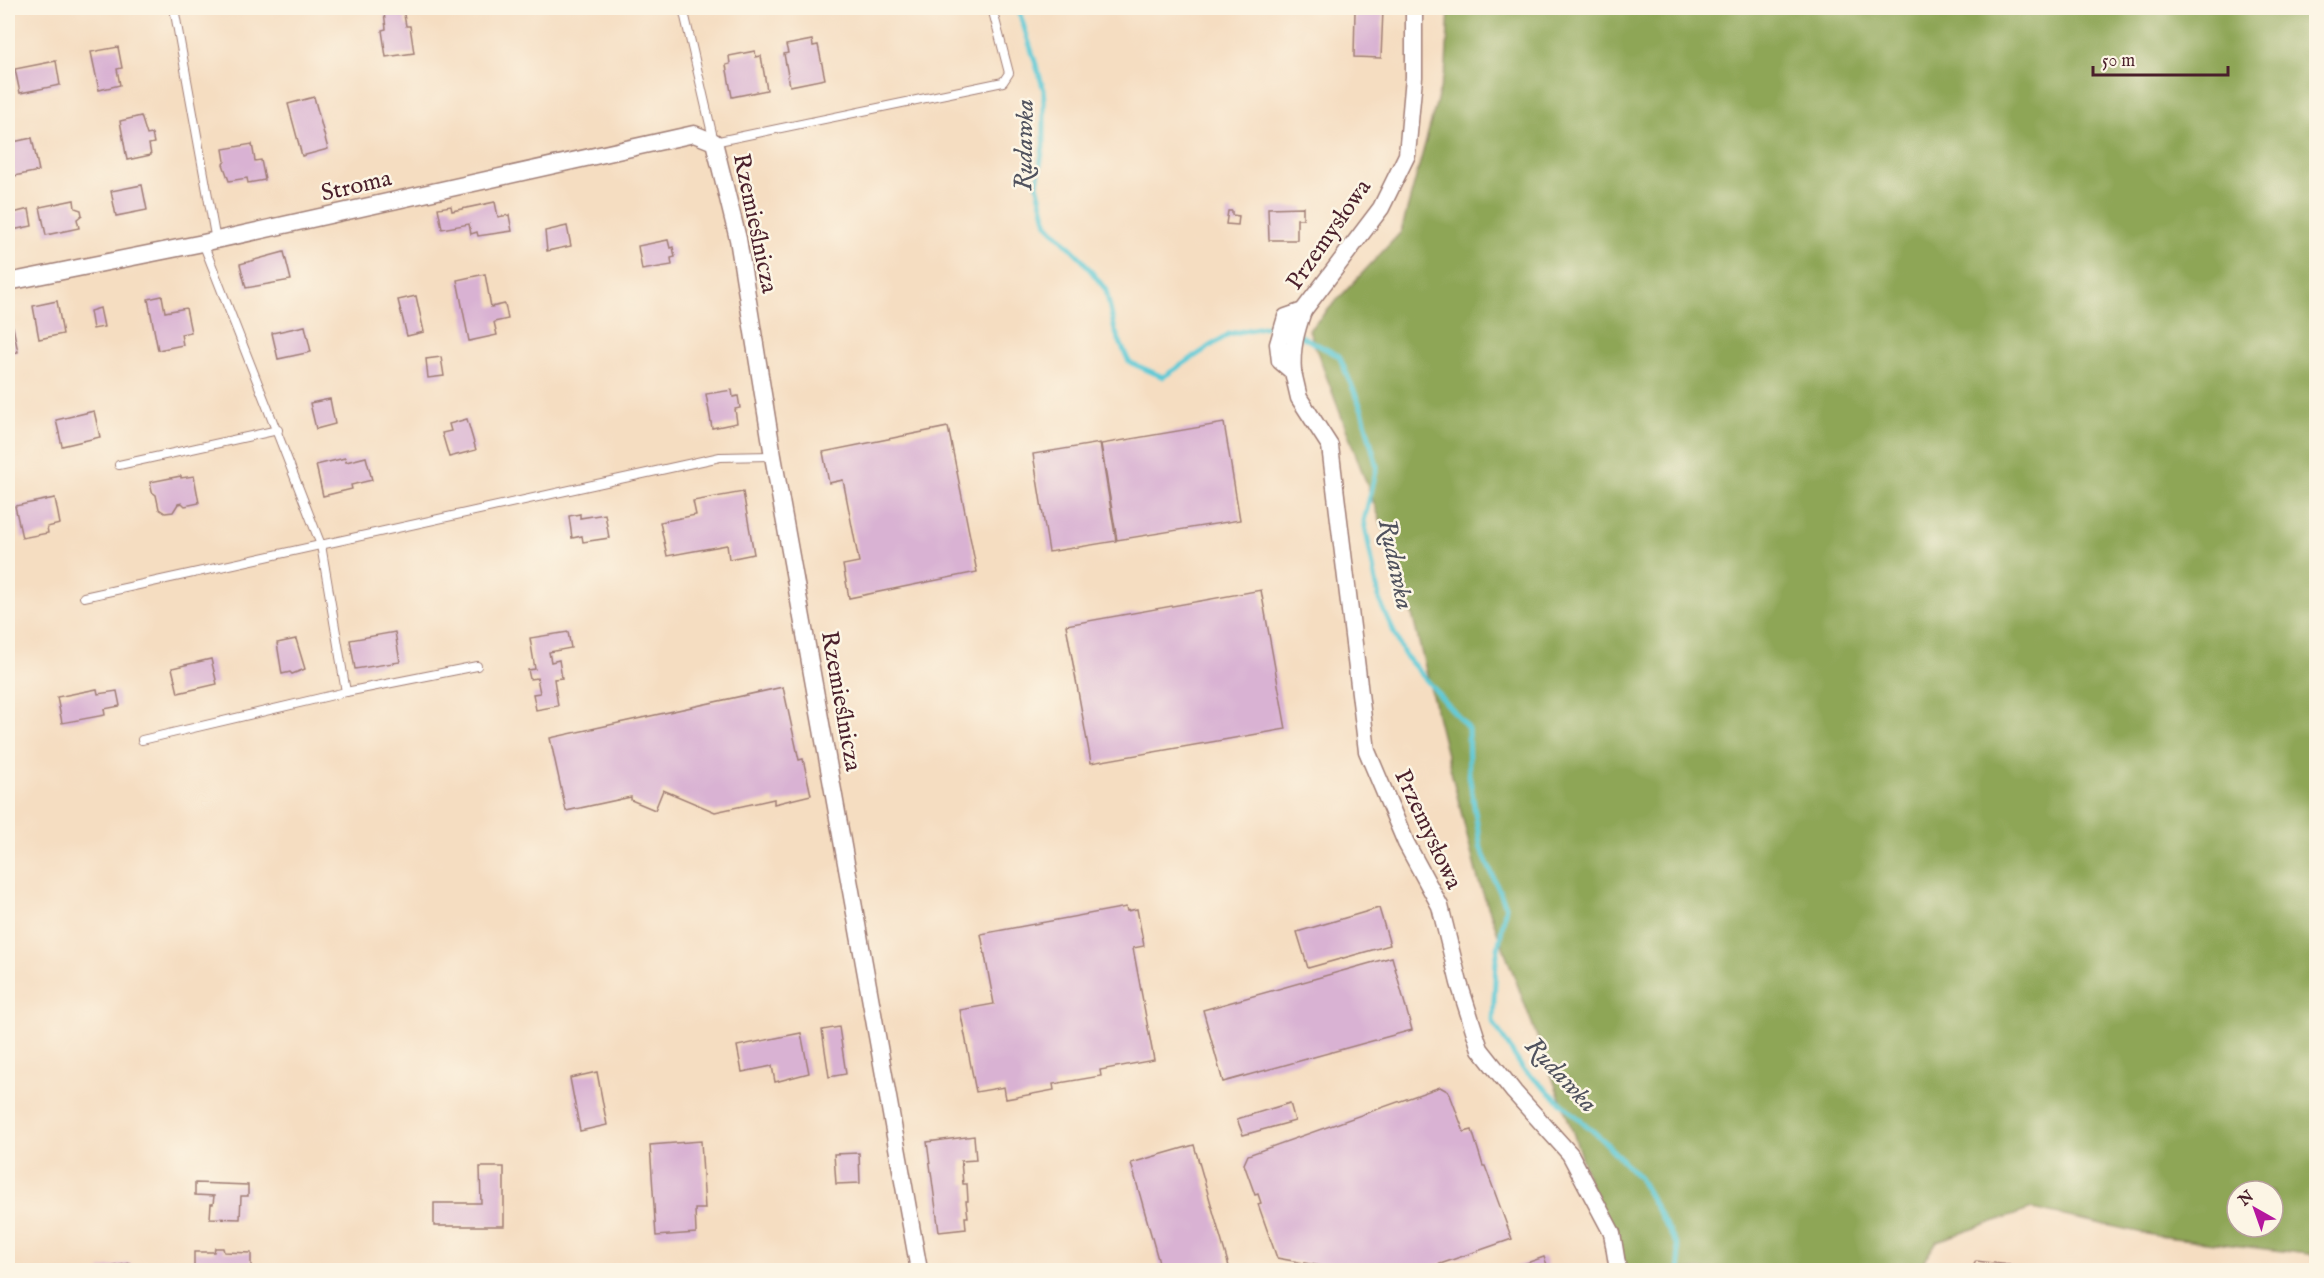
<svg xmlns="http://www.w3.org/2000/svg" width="2324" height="1278" viewBox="0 0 2324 1278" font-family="'IM FELL English',serif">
<rect width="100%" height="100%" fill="#fcf5e5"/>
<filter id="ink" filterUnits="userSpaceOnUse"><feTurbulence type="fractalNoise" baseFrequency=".0167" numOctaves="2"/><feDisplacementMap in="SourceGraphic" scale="12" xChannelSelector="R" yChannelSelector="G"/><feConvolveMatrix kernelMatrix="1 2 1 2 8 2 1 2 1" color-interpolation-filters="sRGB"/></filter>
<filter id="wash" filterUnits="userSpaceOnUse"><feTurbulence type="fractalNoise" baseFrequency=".008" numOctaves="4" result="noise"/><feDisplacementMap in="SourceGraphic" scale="24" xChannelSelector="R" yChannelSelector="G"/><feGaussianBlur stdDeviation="1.35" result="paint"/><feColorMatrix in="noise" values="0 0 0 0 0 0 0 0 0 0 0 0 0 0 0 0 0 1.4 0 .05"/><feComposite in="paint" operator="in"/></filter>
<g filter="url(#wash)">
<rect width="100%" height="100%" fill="#f5ddc1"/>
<!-- forest -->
<path fill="#8ea657" stroke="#6c6241" stroke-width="1.5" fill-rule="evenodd" d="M1449,8H2316V1255L2157,1236L2032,1209L1937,1241L1918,1270H1617L1574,1135L1478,880L1405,586L1309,330L1401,232L1446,67ZM2237,1191H2273V1227H2237Z"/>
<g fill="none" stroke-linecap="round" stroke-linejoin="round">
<!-- stream -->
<g stroke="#5dc9d6" stroke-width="5">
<polyline points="1018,8 1044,90 1044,141 1037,184 1047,224 1079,256 1106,290 1115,331 1129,362 1163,377 1229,334 1277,324 1280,326"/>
<polyline points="1299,335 1339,356 1362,410 1377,467 1364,521 1380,602 1404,654 1468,728 1469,774 1481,849 1506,906 1496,960 1493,1022 1523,1069 1603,1140 1639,1178 1677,1245 1680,1270"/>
</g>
</g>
<g id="blocks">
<!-- building -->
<g fill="#d9b2d3">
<polygon points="403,9 406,26 410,26 414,53 386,57 382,30 386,29 384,12"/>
<polygon points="1355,10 1383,10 1381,58 1354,57"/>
<polygon points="812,40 813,46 818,45 825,79 790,86 784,54 788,53 786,45"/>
<polygon points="118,47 122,68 117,69 120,85 99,90 91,52"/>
<polygon points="755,51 756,57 761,56 767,90 732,97 726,65 730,64 729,56"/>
<polygon points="56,61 60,85 20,93 15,69"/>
<polygon points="314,97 328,149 302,156 288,104"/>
<polygon points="141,116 147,135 152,134 154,143 149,144 151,155 127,160 120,121"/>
<polygon points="32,138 39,171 14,176 8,143"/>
<polygon points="252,144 255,161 261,160 265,180 248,183 247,178 229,181 223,164 225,161 223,149"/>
<polygon points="142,185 147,210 116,216 111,191"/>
<polygon points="74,200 75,208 81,210 82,215 77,219 79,228 46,235 40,207"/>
<polygon points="495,202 498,217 509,215 512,231 478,236 477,232 471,234 469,224 442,229 438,208 451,206 452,211"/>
<polygon points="1303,207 1303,219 1297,219 1297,240 1269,240 1268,208"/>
<polygon points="29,209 32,226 12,230 9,214"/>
<polygon points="1228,211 1232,211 1232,215 1239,216 1238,225 1226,224"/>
<polygon points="567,226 571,246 547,251 545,231"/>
<polygon points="668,240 670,248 673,247 675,257 671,258 672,265 642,270 638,246"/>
<polygon points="284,252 291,280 246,288 240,264"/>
<polygon points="485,274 491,307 505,304 508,319 494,322 497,335 469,341 457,280"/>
<polygon points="162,296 165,312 186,308 191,332 181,334 183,345 158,350 148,299"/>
<polygon points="416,296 424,332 407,336 398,300"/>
<polygon points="57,301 63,334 39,339 33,306"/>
<polygon points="100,308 104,327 93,329 90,311"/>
<polygon points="305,326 311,352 278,359 272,333"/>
<polygon points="13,327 18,352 8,354 8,328"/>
<polygon points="441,357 444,376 428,378 426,359"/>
<polygon points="732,390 733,397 738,396 740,408 735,409 737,423 712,428 706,394"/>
<polygon points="330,399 335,424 316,429 310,403"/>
<polygon points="94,411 100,437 62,446 56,420"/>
<polygon points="467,419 476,450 449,457 442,433 451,431 449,424"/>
<polygon points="1224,423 1240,520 1117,540 1101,444"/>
<polygon points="948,427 977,572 849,598 843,565 859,562 843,480 829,483 823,452"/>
<polygon points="1100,443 1116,541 1049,552 1033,454"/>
<polygon points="366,457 372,480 351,485 352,489 323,496 316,465 345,458 346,462"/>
<polygon points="181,476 181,478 194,476 199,503 185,506 182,503 178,504 173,512 165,513 159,509 156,495 152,492 150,482"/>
<polygon points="743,492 754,554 729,559 727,545 667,556 660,522 696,515 693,501"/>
<polygon points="55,498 60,524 47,527 48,533 22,538 15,506"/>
<polygon points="580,514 580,518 605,514 609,538 583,542 582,536 572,538 569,516"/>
<polygon points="1261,590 1286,729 1091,763 1066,625"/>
<polygon points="395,632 400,662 355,669 350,640"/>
<polygon points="568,632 571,648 549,652 551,662 559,660 562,678 554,679 558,706 536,710 533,694 540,693 537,678 530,679 528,670 535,669 530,638"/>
<polygon points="296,639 305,669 292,674 290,672 282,674 277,643"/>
<polygon points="211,659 217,684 178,693 172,668"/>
<polygon points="783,687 799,760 803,759 811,795 774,804 774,799 715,812 663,790 655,810 631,800 631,797 566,811 550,738"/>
<polygon points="97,689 98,694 117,691 120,706 104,709 105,715 62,723 57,697"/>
<polygon points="1126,907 1127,911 1137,909 1144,946 1133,948 1154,1060 1100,1070 1101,1076 1053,1084 1054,1090 1006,1099 1004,1087 976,1092 960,1010 994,1004 981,934"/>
<polygon points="1379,908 1390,945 1308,968 1297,932"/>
<polygon points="1392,957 1412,1030 1223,1082 1203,1010"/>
<polygon points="839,1027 846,1074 829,1077 822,1030"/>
<polygon points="801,1033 809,1073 775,1082 772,1066 742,1072 737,1046"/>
<polygon points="597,1072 607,1125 580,1131 570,1078"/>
<polygon points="1440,1087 1449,1092 1464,1132 1472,1130 1483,1166 1485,1166 1512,1239 1423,1270 1343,1270 1277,1258 1258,1204 1261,1203 1258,1194 1255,1195 1244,1164 1248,1155"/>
<polygon points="1290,1103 1295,1121 1243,1135 1237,1119"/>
<polygon points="974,1136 976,1160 961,1161 963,1184 967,1184 968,1201 966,1201 968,1217 965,1217 966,1229 939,1232 927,1142"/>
<polygon points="701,1141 705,1209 695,1209 696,1233 656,1236 650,1145"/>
<polygon points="1194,1145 1230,1270 1161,1270 1131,1163"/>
<polygon points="859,1153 860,1183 836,1184 834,1154"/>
<polygon points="480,1167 504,1167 504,1226 434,1226 434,1203 481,1203"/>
<polygon points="195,1183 248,1185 248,1196 241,1196 240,1219 210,1218 211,1204 213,1204 214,1196 195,1195"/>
<polygon points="215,1248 223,1248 224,1252 251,1253 251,1270 194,1270 194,1252 214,1252"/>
<polygon points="1544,1257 1549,1270 1506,1270"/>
<polygon points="1976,1261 2011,1265 2008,1270 1971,1270"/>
<polygon points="130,1263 132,1270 100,1270 100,1269"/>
</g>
</g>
</g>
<g filter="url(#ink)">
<use href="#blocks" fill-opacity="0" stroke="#a07e76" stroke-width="1.5"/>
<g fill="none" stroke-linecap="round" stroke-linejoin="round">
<!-- lane casing -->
<g stroke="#a07e76" stroke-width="10">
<g id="lane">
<polyline points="174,8 216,241"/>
<polyline points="683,8 714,142 1003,82 1009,73 992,8"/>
<polyline points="203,243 321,545 346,692 477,666"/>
<polyline points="119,465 278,430"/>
<polyline points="84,597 720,457 773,456"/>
<polyline points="142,740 346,692"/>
</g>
</g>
<!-- street casing -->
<g stroke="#a07e76" stroke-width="19">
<g id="street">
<polyline points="1414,8 1414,77 1407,155 1381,208 1303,311 1286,317 1278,344 1280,361 1293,372 1299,398 1330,446 1367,751 1406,843 1440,906 1459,983 1480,1049 1514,1092 1570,1154 1612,1233 1618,1270"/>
<polyline points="8,282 203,243 694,134 714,142 738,239 773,456 919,1270"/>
<path d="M1293,372C1291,349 1296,331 1303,311"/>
</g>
</g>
<!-- lane -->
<use href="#lane" stroke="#fff" stroke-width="8"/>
<!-- street -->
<use href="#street" stroke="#fff" stroke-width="16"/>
</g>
</g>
<g text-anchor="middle" stroke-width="5" stroke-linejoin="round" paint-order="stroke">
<!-- street labels -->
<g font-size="24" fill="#4a1f2b" stroke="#fcf5e5">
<text transform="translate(356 185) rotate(-13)" y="8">Stroma</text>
<text transform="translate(756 223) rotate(78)" y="8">Rzemieślnicza</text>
<text transform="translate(1328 234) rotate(-55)" y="8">Przemysłowa</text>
<text transform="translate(842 701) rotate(80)" y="8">Rzemieślnicza</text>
<text transform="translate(1429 829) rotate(65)" y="8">Przemysłowa</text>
</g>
<!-- water labels -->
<g font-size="26" font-style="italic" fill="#50525e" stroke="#fcf5e5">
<text transform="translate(1023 145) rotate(-89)" y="9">Rudawka</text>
<text transform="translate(1397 564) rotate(78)" y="9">Rudawka</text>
<text transform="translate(1562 1074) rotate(47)" y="9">Rudawka</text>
</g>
</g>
<!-- margin -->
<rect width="2324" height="1278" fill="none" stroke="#fcf5e5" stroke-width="30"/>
<!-- north arrow -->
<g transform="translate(2255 1209) rotate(320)"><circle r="28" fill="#fcf5e5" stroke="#b59f9b" stroke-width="1.5"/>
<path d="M0-4.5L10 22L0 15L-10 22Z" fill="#b5179e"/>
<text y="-9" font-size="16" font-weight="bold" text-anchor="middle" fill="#4a1f2b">N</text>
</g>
<!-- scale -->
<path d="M2093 66v9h135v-9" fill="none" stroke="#4a1f2b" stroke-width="3"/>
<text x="2102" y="66" font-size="18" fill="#4a1f2b" stroke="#fcf5e5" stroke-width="4.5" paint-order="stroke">50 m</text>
</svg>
